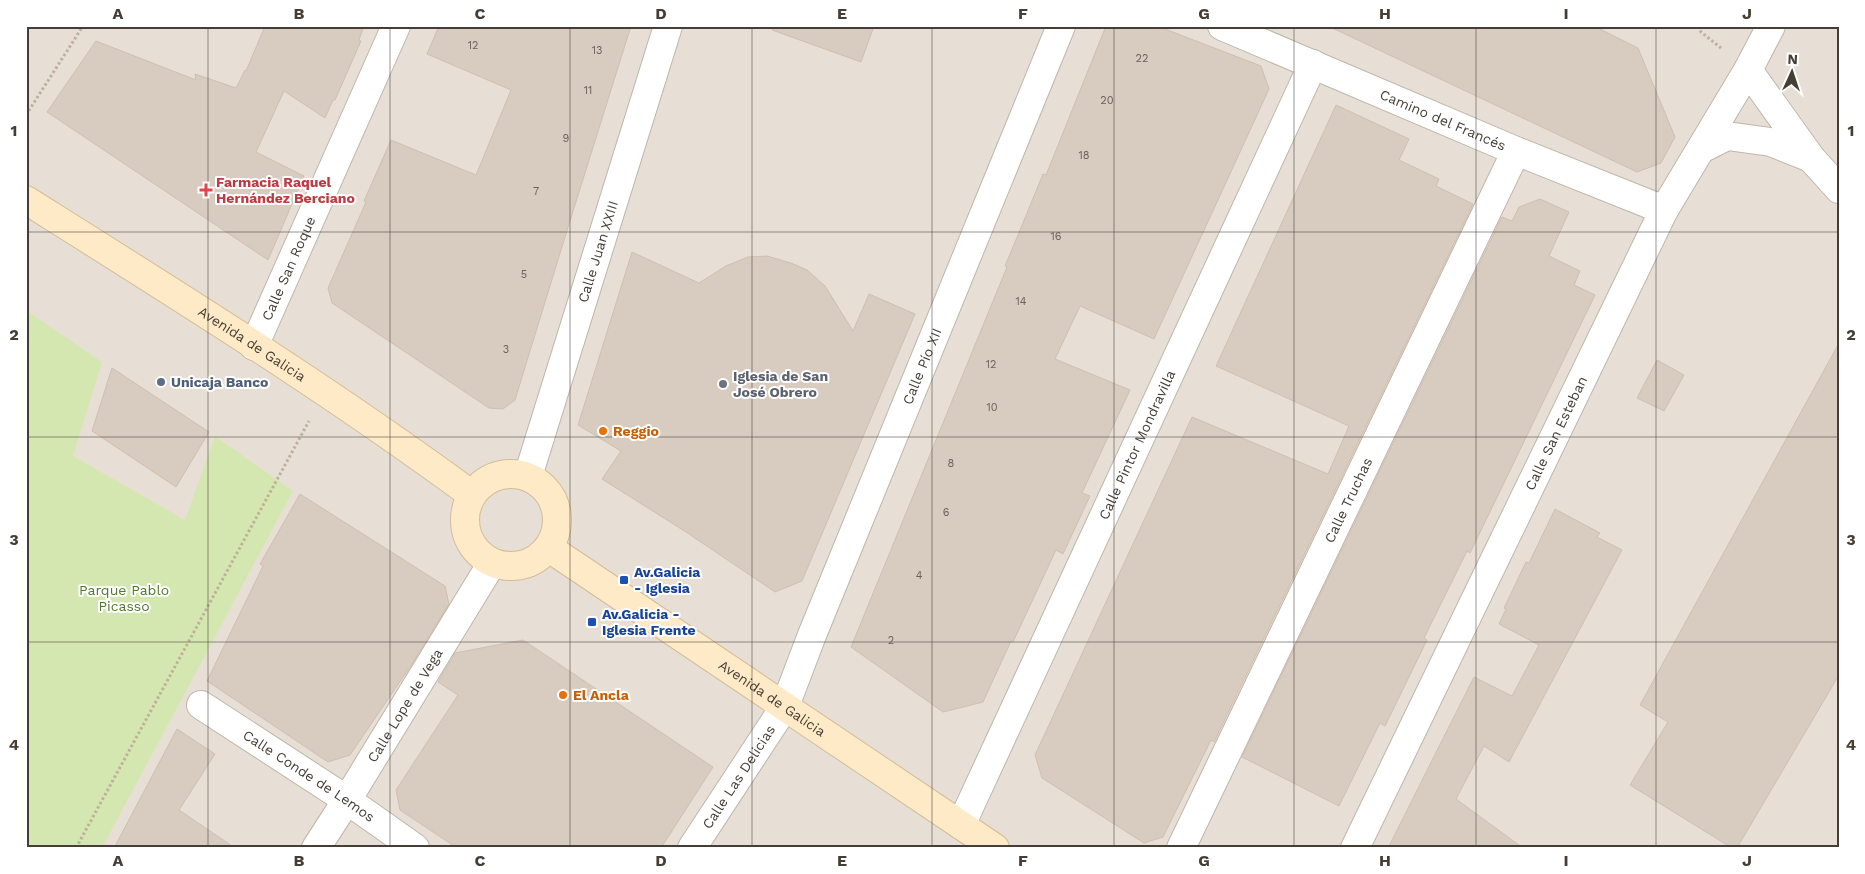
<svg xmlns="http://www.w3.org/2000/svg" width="1865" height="874" viewBox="0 0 1865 874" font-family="'Work Sans',sans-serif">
<rect width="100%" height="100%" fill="#f3eee7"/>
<!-- residential -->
<rect fill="#e7dfd5" x="26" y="26" width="1813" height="822"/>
<!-- green -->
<polygon fill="#d5e7b0" points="26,310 102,362 73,456 185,520 215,436 293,491 102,848 26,848"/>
<!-- building -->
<g fill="#d8cbbf" stroke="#d0bfb0">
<polygon points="265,26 364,26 359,40 361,41 335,100 333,100 325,118 284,91 256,152 304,176 268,260 47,112 96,41 196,80 195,74 236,88 245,70 246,71"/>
<polygon points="439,26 631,26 569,224 515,400 503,409 489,408 332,303 328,288 366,202 364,201 391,140 476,175 511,90 427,54"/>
<polygon points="773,26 874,26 861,62 772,30"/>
<polygon points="1106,26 1157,26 1261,66 1269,89 1154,339 1080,306 1055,359 1130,390 1082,493 1090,496 1063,554 1056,550 1013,642 1011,641 983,702 943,712 851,647 1007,267 1005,266 1018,235 1043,174 1046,175"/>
<polygon points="1328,26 1594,26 1638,48 1675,137 1661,163 1637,172"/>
<polygon points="1336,105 1409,139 1399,160 1439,179 1436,186 1473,204 1214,742 1211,740 1163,837 1144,843 1042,778 1035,755 1192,417 1328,474 1349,426 1216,366"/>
<polygon points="1540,199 1569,212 1549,256 1580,271 1574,285 1595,295 1470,553 1467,551 1424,638 1427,640 1385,726 1380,723 1339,806 1242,757 1502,217 1512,221 1519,207"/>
<polygon points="632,252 699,283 726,266 748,257 767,256 791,263 807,270 825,286 853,331 869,294 915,314 802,581 775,592 686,532 602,479 621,451 578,425"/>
<polygon points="1839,343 1839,675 1737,848 1732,848 1630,785 1668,722 1640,705"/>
<polygon points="1657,360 1684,375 1664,411 1637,398"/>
<polygon points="112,368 209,432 176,487 92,431"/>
<polygon points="300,494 445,586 449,604 412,664 350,755 328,762 207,681 263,566 260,564"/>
<polygon points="1555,509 1600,533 1597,537 1622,550 1509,762 1484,746 1456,799 1523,848 1388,848 1474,677 1512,696 1539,645 1499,624 1506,609 1504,608 1526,562 1529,563"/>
<polygon points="523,640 713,767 661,848 457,848 400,810 396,790 458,695 438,682 455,653"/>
<polygon points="177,729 215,754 179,810 235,848 114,848"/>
</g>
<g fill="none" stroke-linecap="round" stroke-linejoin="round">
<!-- street casing -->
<g stroke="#bfb5a9" stroke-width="30">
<g id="street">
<path id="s1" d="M1222,26L1516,151L1664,210"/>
<polyline points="1748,70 1811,158 1839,189"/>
<polyline points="1701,149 1727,136 1771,142 1811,158"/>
<path id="s2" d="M254,346L396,26"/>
<path id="s3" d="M528,476L668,26"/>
<path id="s4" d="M201,705L347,800L415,848"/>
<path id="s5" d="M961,825L1313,64"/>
<path id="s6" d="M316,848L347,800L492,563"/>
<path id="s7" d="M692,848L785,706L812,635L1061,26"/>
<path id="s8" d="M1181,848L1516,151"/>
<path id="s9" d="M1355,848L1664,210L1748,70L1771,26"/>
</g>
</g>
<!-- secondary casing -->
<g stroke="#d3bc97" stroke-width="30">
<g id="secondary">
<path id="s10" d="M26,200C177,295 328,389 472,495"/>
<circle cx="511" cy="520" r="46"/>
<path id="s11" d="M549,548L995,848"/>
</g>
</g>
<!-- path -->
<g stroke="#c0af9b" stroke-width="3" stroke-dasharray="2.5 2.5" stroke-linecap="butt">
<polyline points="1698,26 1701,32 1721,48"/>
<polyline points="26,115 83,26"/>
<polyline points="76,848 309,421"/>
</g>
<!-- street -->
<use href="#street" stroke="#fff" stroke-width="28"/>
<!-- secondary -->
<use href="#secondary" stroke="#feeac6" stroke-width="28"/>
</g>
<!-- grid -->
<path fill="none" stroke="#463e36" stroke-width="1" stroke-opacity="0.55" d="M208,26V848M390,26V848M570,26V848M752,26V848M932,26V848M1114,26V848M1294,26V848M1476,26V848M1656,26V848M26,232H1839M26,437H1839M26,642H1839"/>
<!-- markers -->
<path fill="#e0444e" stroke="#fff" stroke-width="2" d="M203.5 182.5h5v5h5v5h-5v5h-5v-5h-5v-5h5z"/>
<circle fill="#5c6f8a" stroke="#fff" stroke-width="2" cx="161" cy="382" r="5"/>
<circle fill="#6b7280" stroke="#fff" stroke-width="2" cx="723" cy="384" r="5"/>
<g fill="#e8710a" stroke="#fff" stroke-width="2">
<circle cx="603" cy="431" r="5"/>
<circle cx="563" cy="695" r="5"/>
</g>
<g fill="#1a4fb4" stroke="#fff" stroke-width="2">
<rect x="619" y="575" width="10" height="10" rx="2.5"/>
<rect x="587" y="617" width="10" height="10" rx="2.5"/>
</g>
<g text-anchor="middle" stroke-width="4" stroke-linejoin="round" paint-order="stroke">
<!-- number labels -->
<g font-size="11" fill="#6a6158">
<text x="473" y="49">12</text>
<text x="597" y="54">13</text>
<text x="1142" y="62">22</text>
<text x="588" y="94">11</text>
<text x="1107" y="104">20</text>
<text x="566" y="142">9</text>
<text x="1084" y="159">18</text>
<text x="536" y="195">7</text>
<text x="1056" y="240">16</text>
<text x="524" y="278">5</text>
<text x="1021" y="305">14</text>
<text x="506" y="353">3</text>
<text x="991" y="368">12</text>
<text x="992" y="411">10</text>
<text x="951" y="467">8</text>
<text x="946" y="516">6</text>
<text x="919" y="579">4</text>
<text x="891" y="644">2</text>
</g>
<!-- street labels -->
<g font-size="14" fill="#463e36" stroke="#fff">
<text dy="5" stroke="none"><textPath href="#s1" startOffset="240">Camino del Francés</textPath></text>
<text dy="5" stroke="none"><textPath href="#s3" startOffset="235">Calle Juan XXIII</textPath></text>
<text dy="5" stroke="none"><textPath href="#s2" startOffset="85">Calle San Roque</textPath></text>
<text dy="5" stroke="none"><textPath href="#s10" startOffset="268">Avenida de Galicia</textPath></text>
<text dy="5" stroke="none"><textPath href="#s7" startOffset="536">Calle Pío XII</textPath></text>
<text dy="5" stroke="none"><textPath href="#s9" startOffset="461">Calle San Esteban</textPath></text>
<text dy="5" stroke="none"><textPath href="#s5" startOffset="419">Calle Pintor Mondravilla</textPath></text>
<text dy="5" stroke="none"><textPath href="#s8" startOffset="386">Calle Truchas</textPath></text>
<text dy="5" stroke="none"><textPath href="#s11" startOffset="269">Avenida de Galicia</textPath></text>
<text dy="5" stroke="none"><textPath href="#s6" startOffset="168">Calle Lope de Vega</textPath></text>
<text dy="5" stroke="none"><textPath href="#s4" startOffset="129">Calle Conde de Lemos</textPath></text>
<text dy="5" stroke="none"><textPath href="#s7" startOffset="85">Calle Las Delicias</textPath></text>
</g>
<!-- health labels -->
<g font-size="14" font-weight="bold" fill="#be3a42" stroke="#fff" text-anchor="start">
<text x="216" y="187">Farmacia Raquel<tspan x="216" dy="16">Hernández Berciano</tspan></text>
</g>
<!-- worship labels -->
<g font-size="14" font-weight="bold" fill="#5b616d" stroke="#fff" text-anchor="start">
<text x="733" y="381">Iglesia de San<tspan x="733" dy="16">José Obrero</tspan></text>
</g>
<!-- service labels -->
<g font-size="14" font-weight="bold" fill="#4e5e75" stroke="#fff" text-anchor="start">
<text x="171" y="387">Unicaja Banco</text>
</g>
<!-- food labels -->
<g font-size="14" font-weight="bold" fill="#c56008" stroke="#fff" text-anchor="start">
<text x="613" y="436">Reggio</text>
<text x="573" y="700">El Ancla</text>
</g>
<!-- transit labels -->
<g font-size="14" font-weight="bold" fill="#164399" stroke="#fff" text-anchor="start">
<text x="634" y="577">Av.Galicia<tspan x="634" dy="16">- Iglesia</tspan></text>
<text x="602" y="619">Av.Galicia -<tspan x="602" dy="16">Iglesia Frente</tspan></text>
</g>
<!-- park labels -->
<g font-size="14" fill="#507829" stroke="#fff">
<text x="124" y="595">Parque Pablo<tspan x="124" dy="16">Picasso</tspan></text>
</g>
</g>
<!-- border -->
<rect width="1865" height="874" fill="none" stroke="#ffffff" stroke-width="55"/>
<!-- north arrow -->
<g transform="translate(1792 72) rotate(3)" stroke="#ffffff" stroke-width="4" paint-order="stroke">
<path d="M0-4L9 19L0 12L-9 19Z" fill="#463e36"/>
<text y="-8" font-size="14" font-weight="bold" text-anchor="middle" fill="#463e36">N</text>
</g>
<rect x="28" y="28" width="1810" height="818" fill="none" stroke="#463e36" stroke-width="2"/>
<g font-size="16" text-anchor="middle" font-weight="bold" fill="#463e36">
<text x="118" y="19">A</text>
<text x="299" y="19">B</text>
<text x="480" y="19">C</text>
<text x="661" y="19">D</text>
<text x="842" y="19">E</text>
<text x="1023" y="19">F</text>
<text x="1204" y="19">G</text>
<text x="1385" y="19">H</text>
<text x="1566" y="19">I</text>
<text x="1747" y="19">J</text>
<text x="14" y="136">1</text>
<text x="1851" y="136">1</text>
<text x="14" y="340">2</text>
<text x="1851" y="340">2</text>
<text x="14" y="545">3</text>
<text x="1851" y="545">3</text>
<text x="14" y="750">4</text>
<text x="1851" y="750">4</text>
<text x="118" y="866">A</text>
<text x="299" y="866">B</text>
<text x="480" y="866">C</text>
<text x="661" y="866">D</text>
<text x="842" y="866">E</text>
<text x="1023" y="866">F</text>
<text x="1204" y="866">G</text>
<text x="1385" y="866">H</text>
<text x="1566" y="866">I</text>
<text x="1747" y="866">J</text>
</g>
</svg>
